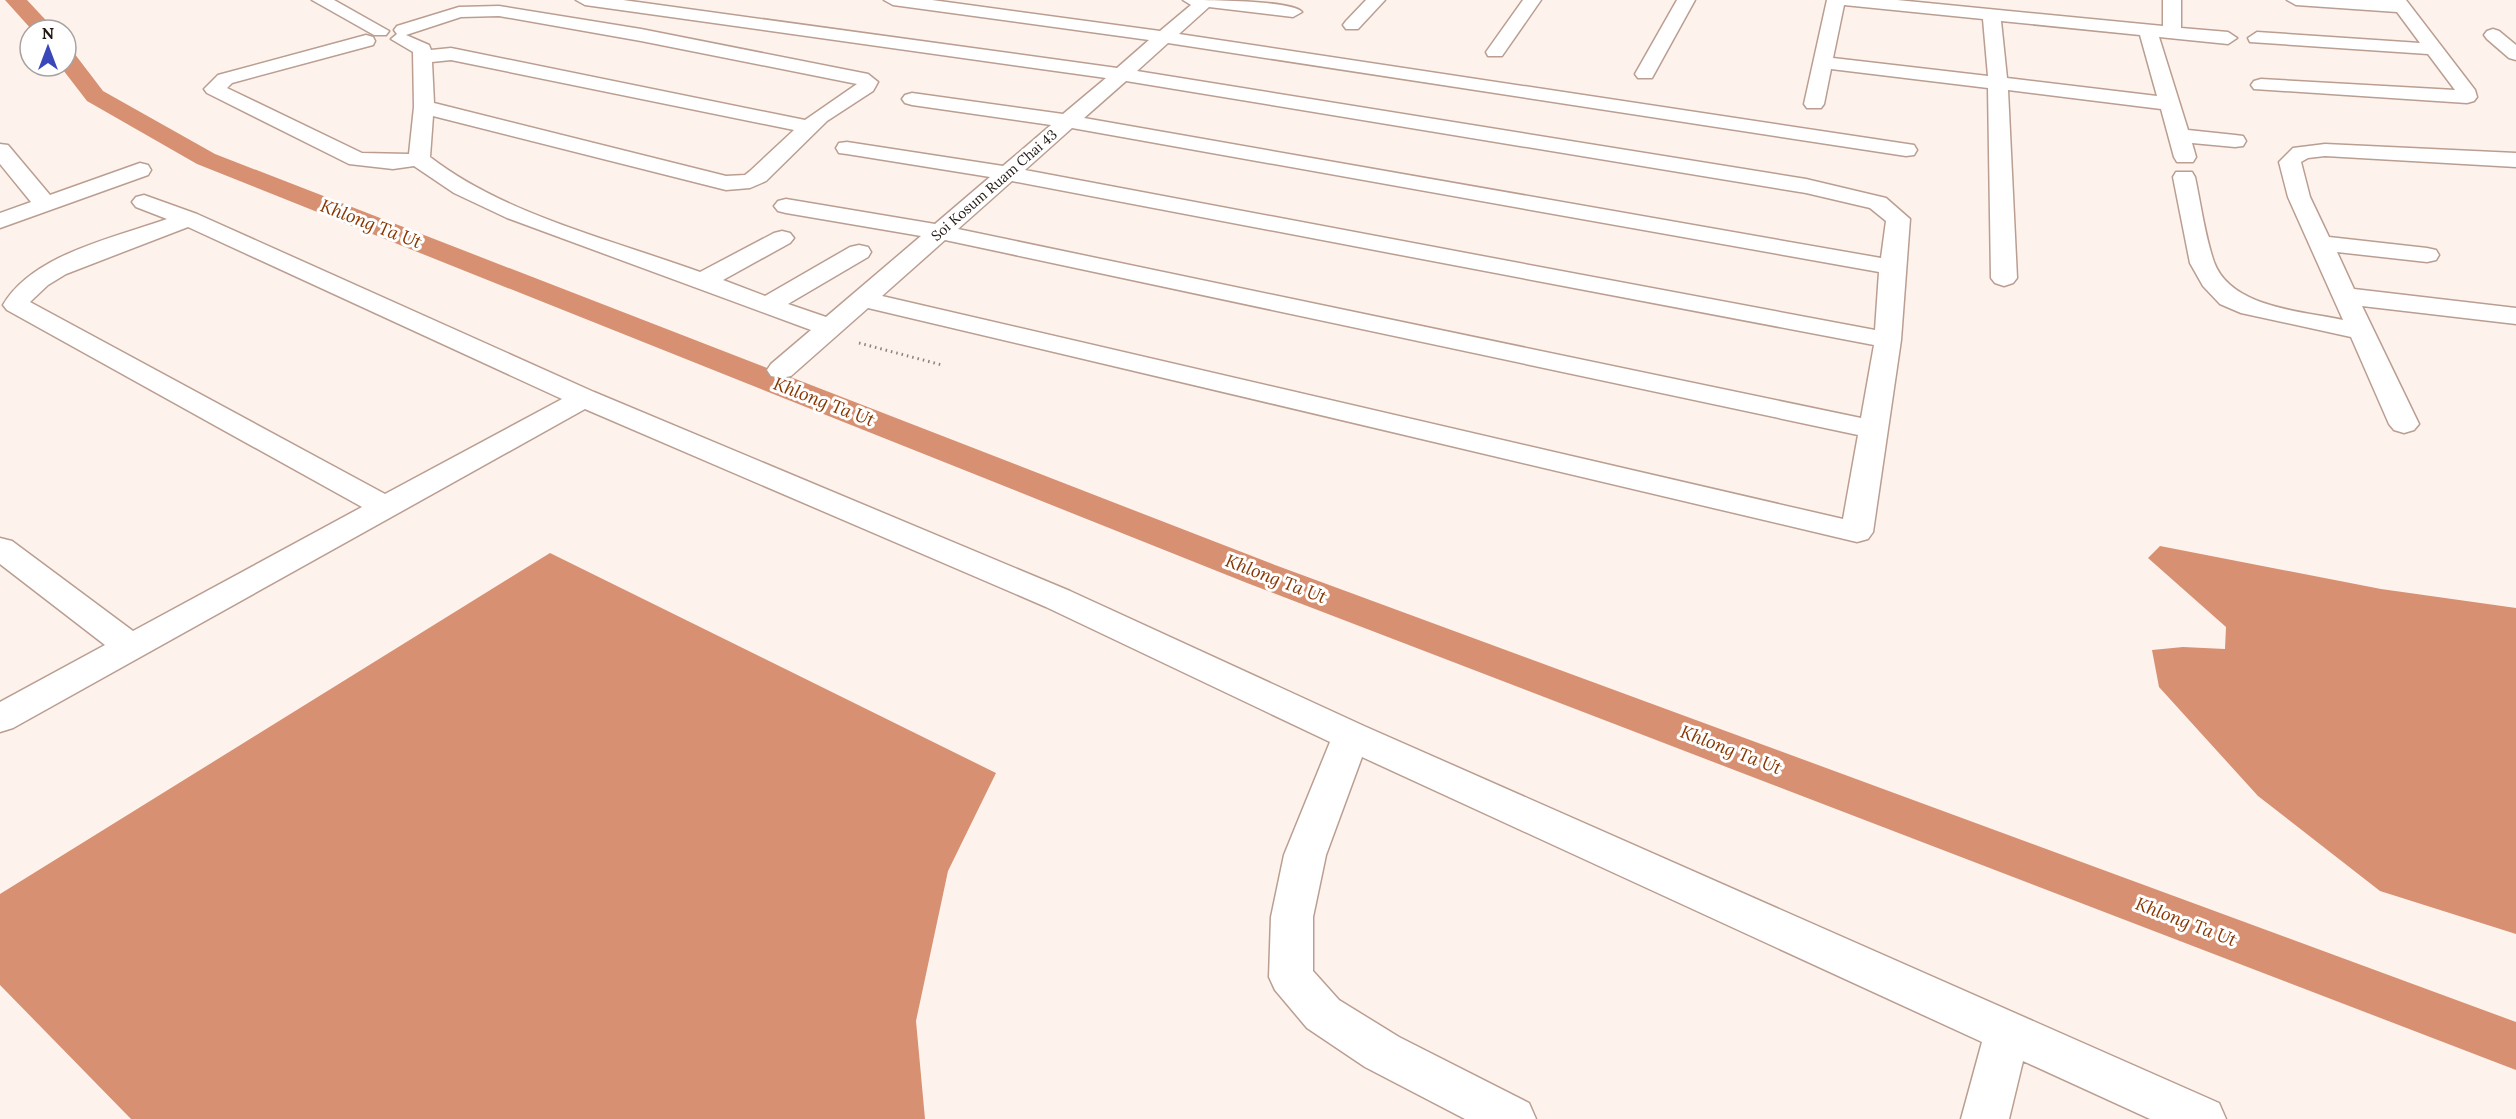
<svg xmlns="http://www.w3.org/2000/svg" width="2516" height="1119" viewBox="0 0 2516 1119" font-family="Lora,serif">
<rect width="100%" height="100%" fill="#fef2ec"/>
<!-- water -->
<g fill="#d79071">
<polygon points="2160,546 2381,589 2516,608 2516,934 2380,891 2258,796 2159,687 2152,650 2183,647 2225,649 2226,627 2148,558"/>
<polygon points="550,553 996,773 948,871 916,1021 925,1119 131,1119 0,985 0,894"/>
</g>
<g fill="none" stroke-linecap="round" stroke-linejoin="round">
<!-- canal -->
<g fill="#d79071" fill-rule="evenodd">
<polygon points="5,0 27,0 55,30 32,30"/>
<polygon points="66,51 74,53 103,91 215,154 1275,565 2516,1022 2516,1070 1247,583 197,164 87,101 60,66 66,66"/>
</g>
<!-- minor casing -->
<g stroke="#ba9e91" stroke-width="3">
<g id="minor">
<polygon points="312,0 334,0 389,31 386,35 374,35"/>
<path d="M576,0H623L1117,68L1149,40L893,5L884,0H932L1160,31L1191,5L1183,0C1203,0 1292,0 1302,12L1293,17L1209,7L1179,34L1914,145L1917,150L1914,155L1906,156L1168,43L1137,71L1806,179L1886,198L1910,219L1901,340L1873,532L1868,539L1857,542L868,308L791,376L781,378L771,376L767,370L771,364L811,330L507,218L454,193L414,166L393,169L349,164L207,93L204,89L218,75L366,35L373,37L375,41L373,45L232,83L227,88L362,153L409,154L414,107L413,52L391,39L397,34L394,30L397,26L459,7L499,6L641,29L868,74L878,82L873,91L827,121L766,181L750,188L726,190L433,116L430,157C505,215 612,240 700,272L774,233L782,231L790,233L794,238L790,243L723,280L765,296L850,247L859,245L868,247L871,252L868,257L788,304L826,317L921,236L786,213L778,211L774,206L778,201L786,199L935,224L990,177L847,154L839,153L836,148L839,143L847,142L1003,166L1051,125L912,105L905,103L902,99L905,95L912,93L1063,114L1106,78L585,5ZM499,16L641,41L857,84L805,120L451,48L431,50L429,45L406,35L461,17ZM451,60L794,130L750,171L745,175L726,176L434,103L432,62ZM1126,81L1806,193L1870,208L1886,221L1881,258L1084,118ZM1072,128L1879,272L1875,330L1025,170ZM1012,181L1874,345L1861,418L958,229ZM945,240L1858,435L1843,519L882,296Z"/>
<polygon points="1366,0 1385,0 1358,29 1346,29 1343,25 1346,21"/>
<polygon points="1523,0 1541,0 1502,56 1488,56 1486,52"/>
<polygon points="1677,0 1695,0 1652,78 1638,78 1635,74"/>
<path d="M1827,0H1897L2163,26V0H2181V28L2228,32L2237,38L2228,44L2159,37L2188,130L2235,135L2243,136L2246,141L2243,146L2235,147L2192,143L2196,157L2193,162H2177L2174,157L2161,109L2008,90L2017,278L2013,283L2004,286L1995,283L1991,278L1988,88L1831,69L1824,104L1821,108H1807L1804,104ZM1844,5L1983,19L1988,76L1833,58ZM2001,21L2140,35L2157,96L2007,78Z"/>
<polygon points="2287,0 2406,0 2475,90 2477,97 2474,101 2467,103 2254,89 2251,85 2254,81 2261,79 2455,90 2428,54 2250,42 2248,38 2257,32 2420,43 2397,12 2296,5"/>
<polygon points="2493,29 2499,31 2516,45 2516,60 2509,58 2487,39 2484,35 2487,31"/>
<polygon points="0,144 8,145 50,195 140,163 148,165 151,170 148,175 0,228 0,213 31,202 0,164"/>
<path d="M2325,144L2516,153V167L2325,156L2308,158L2301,162L2310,197L2329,237L2427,248L2436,250L2439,255L2436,260L2427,262L2337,252L2354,289L2516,308V324L2362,306L2419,424L2414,430L2404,433L2394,430L2389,424L2351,337L2241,313L2220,304L2203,286L2190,263L2173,177L2176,172H2192L2195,177C2201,205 2205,236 2214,262C2231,308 2302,311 2343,320L2288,197L2279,162L2293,148Z"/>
<path d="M144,195L197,214L594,392L1070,591L1364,726L2219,1103L2226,1119H2150L2023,1061L2009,1119H1961L1982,1042L1362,757L1326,855L1313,917V971L1339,1000L1399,1037L1529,1103L1536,1119H1465L1365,1067L1307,1028L1275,990L1269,977L1271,917L1284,855L1330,742L1046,607L585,409L13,728L0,732V702L105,645L0,564V538L12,541L133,631L362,507L7,310L3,305C33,254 114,238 167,219L136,207L132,202L136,197ZM188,227L562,399L385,494L30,302L48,285L66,274Z"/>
</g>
</g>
<!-- path -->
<polyline stroke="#8d827d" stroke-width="3" stroke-dasharray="1.5 4" stroke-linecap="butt" points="859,343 942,365"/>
<!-- minor -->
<use href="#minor" fill="#fff" fill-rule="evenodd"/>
</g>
<g text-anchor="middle" stroke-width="6" stroke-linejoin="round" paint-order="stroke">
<!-- far-street labels -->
<g font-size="14" fill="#221713" stroke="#fff">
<text transform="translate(994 185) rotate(-41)" y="5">Soi Kosum Ruam Chai 43</text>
</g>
<!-- water labels -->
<g font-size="18" font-style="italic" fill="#893500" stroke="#fff">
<text transform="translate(371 224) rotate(21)" y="6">Khlong Ta Ut</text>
<text transform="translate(824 402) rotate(21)" y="6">Khlong Ta Ut</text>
<text transform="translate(1276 579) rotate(21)" y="6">Khlong Ta Ut</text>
<text transform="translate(1731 750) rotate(21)" y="6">Khlong Ta Ut</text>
<text transform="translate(2186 922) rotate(21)" y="6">Khlong Ta Ut</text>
</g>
</g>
<!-- north arrow -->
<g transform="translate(48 48)"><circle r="28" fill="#ffffff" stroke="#a7a2a1" stroke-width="1.5"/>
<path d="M0-4.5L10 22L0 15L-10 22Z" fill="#3947ba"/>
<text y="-9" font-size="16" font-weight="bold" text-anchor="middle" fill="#221713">N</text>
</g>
</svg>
